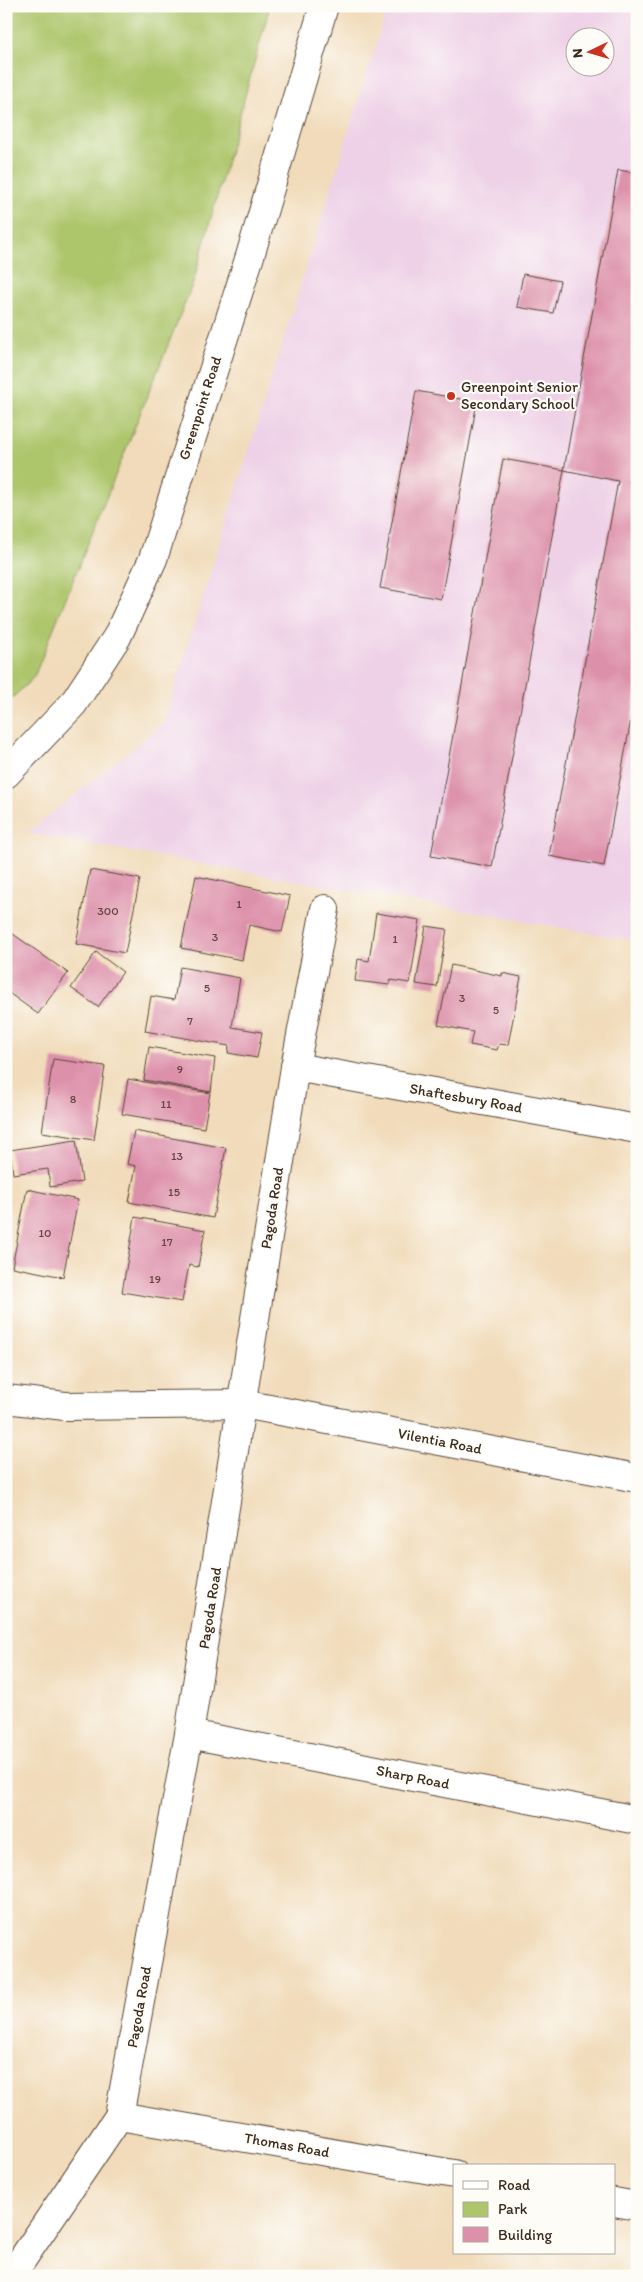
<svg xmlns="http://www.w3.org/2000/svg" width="643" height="2282" viewBox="0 0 643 2282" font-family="Itim,sans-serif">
<rect width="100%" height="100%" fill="#fdfcf7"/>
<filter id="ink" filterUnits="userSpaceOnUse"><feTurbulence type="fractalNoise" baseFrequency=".02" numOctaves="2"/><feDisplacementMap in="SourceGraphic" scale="10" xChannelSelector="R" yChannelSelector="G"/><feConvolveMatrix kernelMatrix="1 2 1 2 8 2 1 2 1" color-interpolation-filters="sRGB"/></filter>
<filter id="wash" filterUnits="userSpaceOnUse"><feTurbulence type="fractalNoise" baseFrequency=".0096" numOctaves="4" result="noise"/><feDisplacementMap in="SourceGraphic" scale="20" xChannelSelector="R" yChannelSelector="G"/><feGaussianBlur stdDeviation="1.12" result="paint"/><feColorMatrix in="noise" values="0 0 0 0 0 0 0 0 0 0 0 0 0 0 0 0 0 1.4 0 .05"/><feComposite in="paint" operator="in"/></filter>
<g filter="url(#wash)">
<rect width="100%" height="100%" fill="#f1dbba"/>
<!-- built -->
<path fill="#eed0e7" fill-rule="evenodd" d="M388,6L637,7V941L27,833L163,724ZM576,38H606V68H576Z"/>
<!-- green -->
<polygon fill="#adc66c" stroke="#747845" points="6,6 270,6 193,283 34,677 6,704"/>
<g id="blocks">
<!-- building -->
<g fill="#dd90aa">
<polygon points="618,170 637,173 637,443 629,483 637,485 637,687 604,866 549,856 618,481 564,470 492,867 431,856 503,459 564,470"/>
<polygon points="523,274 560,281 553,313 517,307"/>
<polygon points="416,391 477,402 441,599 380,588"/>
<polygon points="90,870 140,879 125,953 76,944"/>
<polygon points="196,876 290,896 282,932 249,925 242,960 181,948"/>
<polygon points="376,913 420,920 410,983 390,980 390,985 355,981 358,959 369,961"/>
<polygon points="426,926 447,929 437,987 416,984"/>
<polygon points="6,929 68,973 38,1014 6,991"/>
<polygon points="96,952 123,972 98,1007 71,988"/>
<polygon points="451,965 502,976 502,973 521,977 508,1045 499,1044 497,1050 470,1045 473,1032 438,1025"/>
<polygon points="180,967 240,978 232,1027 262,1032 257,1058 228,1053 229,1046 145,1031 151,996 174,1000"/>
<polygon points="149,1047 215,1058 211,1092 144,1080"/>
<polygon points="53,1059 105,1066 94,1140 42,1132"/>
<polygon points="6,1077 11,1078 7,1097 6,1097"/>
<polygon points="128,1079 210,1093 204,1128 122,1114"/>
<polygon points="134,1131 226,1148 213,1218 129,1202 136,1166 127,1164"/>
<polygon points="76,1140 82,1182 50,1187 48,1169 13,1174 10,1150"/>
<polygon points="27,1189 78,1200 63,1277 12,1267"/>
<polygon points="135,1217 205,1230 198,1267 189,1265 182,1302 122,1292"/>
</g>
</g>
</g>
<g filter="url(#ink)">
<use href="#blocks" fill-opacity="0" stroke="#564535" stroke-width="1"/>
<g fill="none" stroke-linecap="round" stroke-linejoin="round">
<!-- minor casing -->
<g stroke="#564535" stroke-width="30">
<g id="minor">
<polyline points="6,774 73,704 117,637 153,559 250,256 324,6"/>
<polyline points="295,1067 637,1129"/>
<polyline points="6,1399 65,1406 243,1404 637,1478"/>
<polyline points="189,1734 637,1820"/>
<polyline points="119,2116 454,2174"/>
<polyline points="614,2202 637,2206"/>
<polyline points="11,2276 119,2116 189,1734 295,1067 325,909"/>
</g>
</g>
<!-- minor -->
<use href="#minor" stroke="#fff" stroke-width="28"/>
</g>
</g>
<!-- markers -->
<circle fill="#c8321e" stroke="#fdfcf7" stroke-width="2" cx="451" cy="396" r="5"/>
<g text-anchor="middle" stroke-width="4.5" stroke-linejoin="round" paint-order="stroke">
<!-- number labels -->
<g font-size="12" fill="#644441">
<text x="239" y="908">1</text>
<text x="108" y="915">300</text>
<text x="215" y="941">3</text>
<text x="395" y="943">1</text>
<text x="207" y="992">5</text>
<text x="462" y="1002">3</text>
<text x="496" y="1014">5</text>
<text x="190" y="1025">7</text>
<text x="180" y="1073">9</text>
<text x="73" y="1103">8</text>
<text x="166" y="1108">11</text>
<text x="177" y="1160">13</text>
<text x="174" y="1196">15</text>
<text x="45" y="1237">10</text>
<text x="167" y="1246">17</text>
<text x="155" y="1283">19</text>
</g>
<!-- poi labels -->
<g font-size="15" fill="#3b2a1e" stroke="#fdfcf7" text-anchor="start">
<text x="461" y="392">Greenpoint Senior<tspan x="461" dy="17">Secondary School</tspan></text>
</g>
<!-- street labels -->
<g font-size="15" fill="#3b2a1e" stroke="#fdfcf7">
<text transform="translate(200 408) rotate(-72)" y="5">Greenpoint Road</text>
<text transform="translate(466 1098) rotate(10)" y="5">Shaftesbury Road</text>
<text transform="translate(272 1208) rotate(-81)" y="5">Pagoda Road</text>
<text transform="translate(440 1441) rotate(11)" y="5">Vilentia Road</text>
<text transform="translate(210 1608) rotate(-81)" y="5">Pagoda Road</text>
<text transform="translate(413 1777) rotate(11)" y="5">Sharp Road</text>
<text transform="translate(139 2007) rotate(-80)" y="5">Pagoda Road</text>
<text transform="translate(287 2145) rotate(10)" y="5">Thomas Road</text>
</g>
</g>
<!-- margin -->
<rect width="643" height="2282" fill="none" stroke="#fdfcf7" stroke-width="25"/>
<!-- legend -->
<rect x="453" y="2164" width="162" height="90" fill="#fdfcf7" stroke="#afa8a0"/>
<rect x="463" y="2181" width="25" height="8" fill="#ffffff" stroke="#afa8a0"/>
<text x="498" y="2190" font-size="15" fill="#3b2a1e">Road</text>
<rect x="463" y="2202" width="25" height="15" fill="#adc66c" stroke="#afa8a0"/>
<text x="498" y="2214" font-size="15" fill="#3b2a1e">Park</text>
<rect x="463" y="2227" width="25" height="15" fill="#dd90aa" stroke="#afa8a0"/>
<text x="498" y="2240" font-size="15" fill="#3b2a1e">Building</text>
<!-- north arrow -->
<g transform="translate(590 52) rotate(265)"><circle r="24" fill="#fdfcf7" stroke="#afa8a0"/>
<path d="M0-4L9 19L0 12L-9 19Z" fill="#c8321e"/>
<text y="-8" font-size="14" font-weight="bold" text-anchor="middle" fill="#3b2a1e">N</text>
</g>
</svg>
